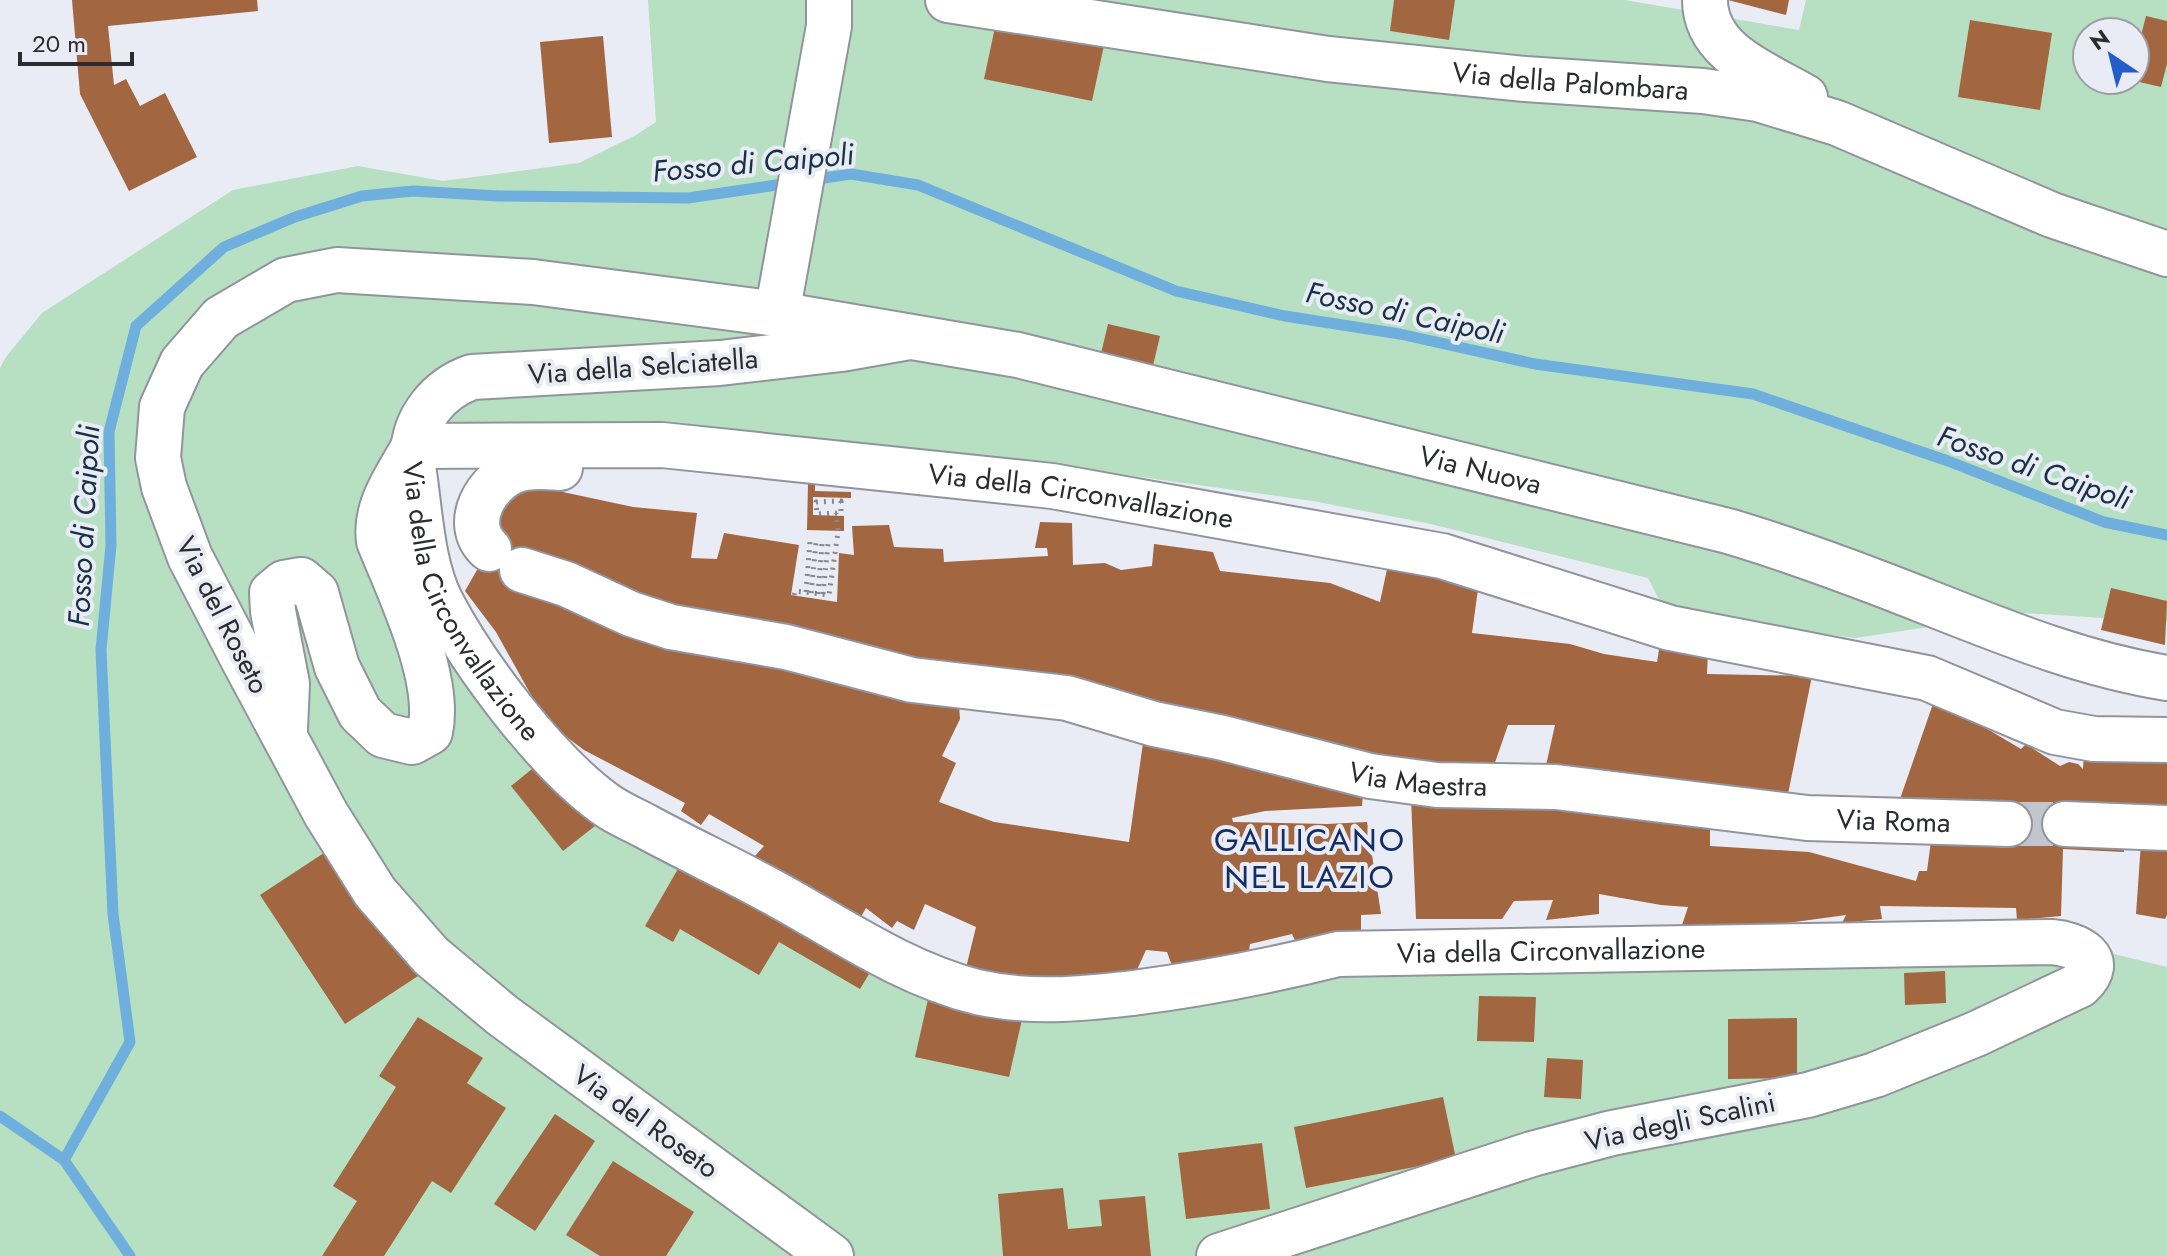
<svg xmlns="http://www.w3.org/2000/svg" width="2167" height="1256" viewBox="0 0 2167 1256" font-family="Jost,sans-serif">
<rect width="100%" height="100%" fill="#e9ebf5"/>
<!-- green -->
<path fill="#b7dfc1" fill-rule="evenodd" d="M648,0H1625L1799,30L1806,0H2167V622L2022,613L1855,638L1666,613L1648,578L1431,524L1313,501L1025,461L952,455H413L422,543L535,737L929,976L1264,972L2069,943L2167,967V1256H0V368L6,357L42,313L233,190L358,166L443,181L579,163L636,135L656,122ZM2087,32H2135V80H2087Z"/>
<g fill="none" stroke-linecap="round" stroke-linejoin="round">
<!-- stream -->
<g stroke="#6fafdd" stroke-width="11">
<polyline points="811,180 851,174 918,185 1176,291 1285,316 1400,334 1535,364 1753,394 1948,461 2104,522 2167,535"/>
<polyline points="0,1116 64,1160 130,1042 113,914 101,650 111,545 109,432 136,326 224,247 295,217 362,196 413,191 499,196 688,198 790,183"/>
<polyline points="64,1160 130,1256"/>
</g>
</g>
<!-- building -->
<g fill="#a26641">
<polygon points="72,0 257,0 258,11 108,26 114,85 126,79 140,106 165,93 197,157 129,191 80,94"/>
<polygon points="1394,0 1455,0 1449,40 1390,31"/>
<polygon points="1728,0 1789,0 1786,15"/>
<polygon points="998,13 1106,36 1092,101 984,79"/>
<polygon points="2146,16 2167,21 2167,64 2161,87 2135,81 2135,59"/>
<polygon points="1970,20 2052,33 2040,110 1958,97"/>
<polygon points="603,36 612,137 549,143 540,42"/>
<polygon points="1108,324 1160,336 1151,374 1099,362"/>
<polygon points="808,483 815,483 815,491 851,492 851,498 813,497 813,515 844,516 844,531 807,530"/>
<polygon points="530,485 633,507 697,513 691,558 717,559 724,533 799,545 791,595 837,602 839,553 854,555 852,526 889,525 894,547 943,549 944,562 1048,556 1047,548 1035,548 1040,522 1072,523 1073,565 1105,563 1121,570 1152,566 1154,544 1213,552 1220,571 1330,583 1380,602 1390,555 1479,582 1472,633 1570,644 1604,654 1657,662 1660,644 1708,650 1707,674 1812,676 1787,799 1543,779 1555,725 1508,725 1491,774 848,672 885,696 915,703 930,698 959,706 960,719 942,756 956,763 939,802 994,822 1129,842 1143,743 1364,781 1362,806 1265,811 1232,818 1233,822 1327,824 1367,822 1381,914 1361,915 1361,935 1301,953 1292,934 1250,944 1249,951 1245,956 1175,974 1167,952 1146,950 1136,972 1097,988 965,972 976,927 925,904 914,930 897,921 892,928 866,908 859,920 813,895 755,856 764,846 709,814 701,825 681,811 685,803 584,750 556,729 541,713 496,632 465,591 485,556 496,522 509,496"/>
<polygon points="2111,588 2167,601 2165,645 2101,630"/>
<polygon points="1935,698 2021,749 2026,744 2060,766 2069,762 2078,764 2083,769 2084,754 2167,743 2167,811 2123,833 2124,852 2063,849 2061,916 2017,920 2016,908 1880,906 1882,919 1842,923 1846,915 1742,929 1682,925 1688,907 1661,905 1599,894 1599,914 1546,920 1553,900 1514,901 1502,919 1416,919 1411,798 1710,816 1710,846 1809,852 1916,881 1919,871 1927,871 1931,841 2007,848 2011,813 1929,809 1900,799"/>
<polygon points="542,761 595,826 563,851 511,786"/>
<polygon points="2167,830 2167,915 2165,919 2136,914 2141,843"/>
<polygon points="333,847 418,976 345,1024 260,895"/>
<polygon points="682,862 875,964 860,989 779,942 759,975 680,929 673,942 645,926"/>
<polygon points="1945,971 1946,1003 1905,1005 1904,973"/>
<polygon points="929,995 1023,1015 1009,1077 915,1057"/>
<polygon points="1479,996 1536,997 1534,1042 1477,1041"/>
<polygon points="418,1017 483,1058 467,1083 506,1108 451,1193 432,1181 384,1256 322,1256 357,1201 333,1186 396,1087 379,1076"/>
<polygon points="1797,1018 1797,1078 1728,1079 1728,1019"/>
<polygon points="1547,1058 1583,1060 1581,1099 1544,1097"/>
<polygon points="1443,1097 1456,1159 1306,1188 1294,1127"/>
<polygon points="555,1114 595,1141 535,1231 494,1204"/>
<polygon points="1262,1143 1270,1209 1186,1219 1178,1153"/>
<polygon points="613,1161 694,1212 666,1256 600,1256 566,1235"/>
<polygon points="1063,1188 1068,1229 1102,1226 1099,1200 1145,1196 1151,1256 1003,1256 998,1194"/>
</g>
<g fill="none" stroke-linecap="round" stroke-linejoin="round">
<!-- minor-tunnel -->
<polyline stroke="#c3c5ce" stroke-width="44" stroke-dasharray="44 22" stroke-linecap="butt" points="2009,824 2065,824"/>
<!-- minor casing -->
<g stroke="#92949d" stroke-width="48">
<g id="minor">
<path id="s1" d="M948,0L1328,59L1525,79L1703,91L1758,99L1837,123L2052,215L2167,254"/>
<path d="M1705,0C1705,53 1766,74 1805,97"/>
<polyline points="777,314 829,26 829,0"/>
<path id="s2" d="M909,337L841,349L720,363L472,377C438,389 414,419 413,455C412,466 415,477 416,488C421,526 424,568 441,602C475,667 546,761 605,804C617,813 632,819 645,826C689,850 735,871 778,895C843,931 905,974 977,992C1030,1004 1080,999 1133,993C1202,984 1270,971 1338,954L2052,942C2077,944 2108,959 2080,985L1976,1034L1875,1075L1808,1095L1612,1133L1532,1154L1219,1256"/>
<path id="s3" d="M414,446L662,445L1052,486L1442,556L1670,628L1927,678L2055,732L2094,739L2167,740"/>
<path d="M489,549C461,523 487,480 517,470C531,465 545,467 560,468"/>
<path id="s4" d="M522,570L566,584L631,614L671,627L786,647L912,680L1067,698L1154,724L1223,738L1370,776L1437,785L1556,787L1807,818L2009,824"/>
<path d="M285,729L287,684L273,611L272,593L284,583L301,580L316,593L337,667L360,713L383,735L412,742L430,732C442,679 399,591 379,541C374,506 398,476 414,446"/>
<polyline points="2065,824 2167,828"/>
<path id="s5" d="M831,1256L502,1015L431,956L375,892L326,814L243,659L190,557L164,487L158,458L162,407L182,363L221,318L286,280L337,270L533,282L777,314L1018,355L1728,531C1799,552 1867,578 1935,605C2011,635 2086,665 2167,678"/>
</g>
</g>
<!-- path -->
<g stroke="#86888f" stroke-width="5" stroke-dasharray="2 6" stroke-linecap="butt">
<polygon points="841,501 841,513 817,514 816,502"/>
<polyline points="806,592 810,542"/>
<polyline points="811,593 816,543"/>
<polyline points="818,594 822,544"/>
<polyline points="823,594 828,544"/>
<polyline points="794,595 795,591 829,595 838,532 836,513"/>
</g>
<!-- minor -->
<use href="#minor" stroke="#fff" stroke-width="44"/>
</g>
<g text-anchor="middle" stroke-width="8" stroke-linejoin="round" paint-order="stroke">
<!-- street labels -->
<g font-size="28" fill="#2b2c30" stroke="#e9ebf5">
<text dy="10" stroke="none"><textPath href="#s1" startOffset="628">Via della Palombara</textPath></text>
<text transform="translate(643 366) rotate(-4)" y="10">Via della Selciatella</text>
<text dy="10" stroke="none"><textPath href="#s5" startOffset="2522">Via Nuova</textPath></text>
<text dy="10" stroke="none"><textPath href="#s3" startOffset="670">Via della Circonvallazione</textPath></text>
<text dy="10" stroke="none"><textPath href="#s2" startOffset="704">Via della Circonvallazione</textPath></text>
<text transform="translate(223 615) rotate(63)" y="10">Via del Roseto</text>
<text dy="10" stroke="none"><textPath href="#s4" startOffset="924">Via Maestra</textPath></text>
<text dy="10" stroke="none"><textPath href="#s4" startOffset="1402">Via Roma</textPath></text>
<text dy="10" stroke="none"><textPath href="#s2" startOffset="1952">Via della Circonvallazione</textPath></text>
<text transform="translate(646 1121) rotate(36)" y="10">Via del Roseto</text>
<text transform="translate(1680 1121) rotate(-12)" y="10">Via degli Scalini</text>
</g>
<!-- water labels -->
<g font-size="30" font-style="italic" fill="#163246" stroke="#e9ebf5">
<text transform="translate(753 163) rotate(-5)" y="10">Fosso di Caipoli</text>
<text transform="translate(1405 313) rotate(12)" y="10">Fosso di Caipoli</text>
<text transform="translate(2034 468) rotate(19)" y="10">Fosso di Caipoli</text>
<text transform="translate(84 526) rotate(-87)" y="10">Fosso di Caipoli</text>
</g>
<!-- quarter labels -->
<g font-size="32" letter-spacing="2" fill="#132e64" stroke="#e9ebf5">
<text x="1310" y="851">GALLICANO<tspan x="1310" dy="37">NEL LAZIO</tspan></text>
</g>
</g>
<!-- north arrow -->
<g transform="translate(2111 56) rotate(325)"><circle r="38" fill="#e9ebf5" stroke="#9d9fa6" stroke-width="2"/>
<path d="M0-6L14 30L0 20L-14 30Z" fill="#245cc9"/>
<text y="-12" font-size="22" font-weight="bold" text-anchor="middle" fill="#2b2c30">N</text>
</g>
<!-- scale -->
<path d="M20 52v12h112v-12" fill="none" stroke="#2b2c30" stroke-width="4"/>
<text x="32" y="52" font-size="24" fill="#2b2c30" stroke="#e9ebf5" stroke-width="6" paint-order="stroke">20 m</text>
</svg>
